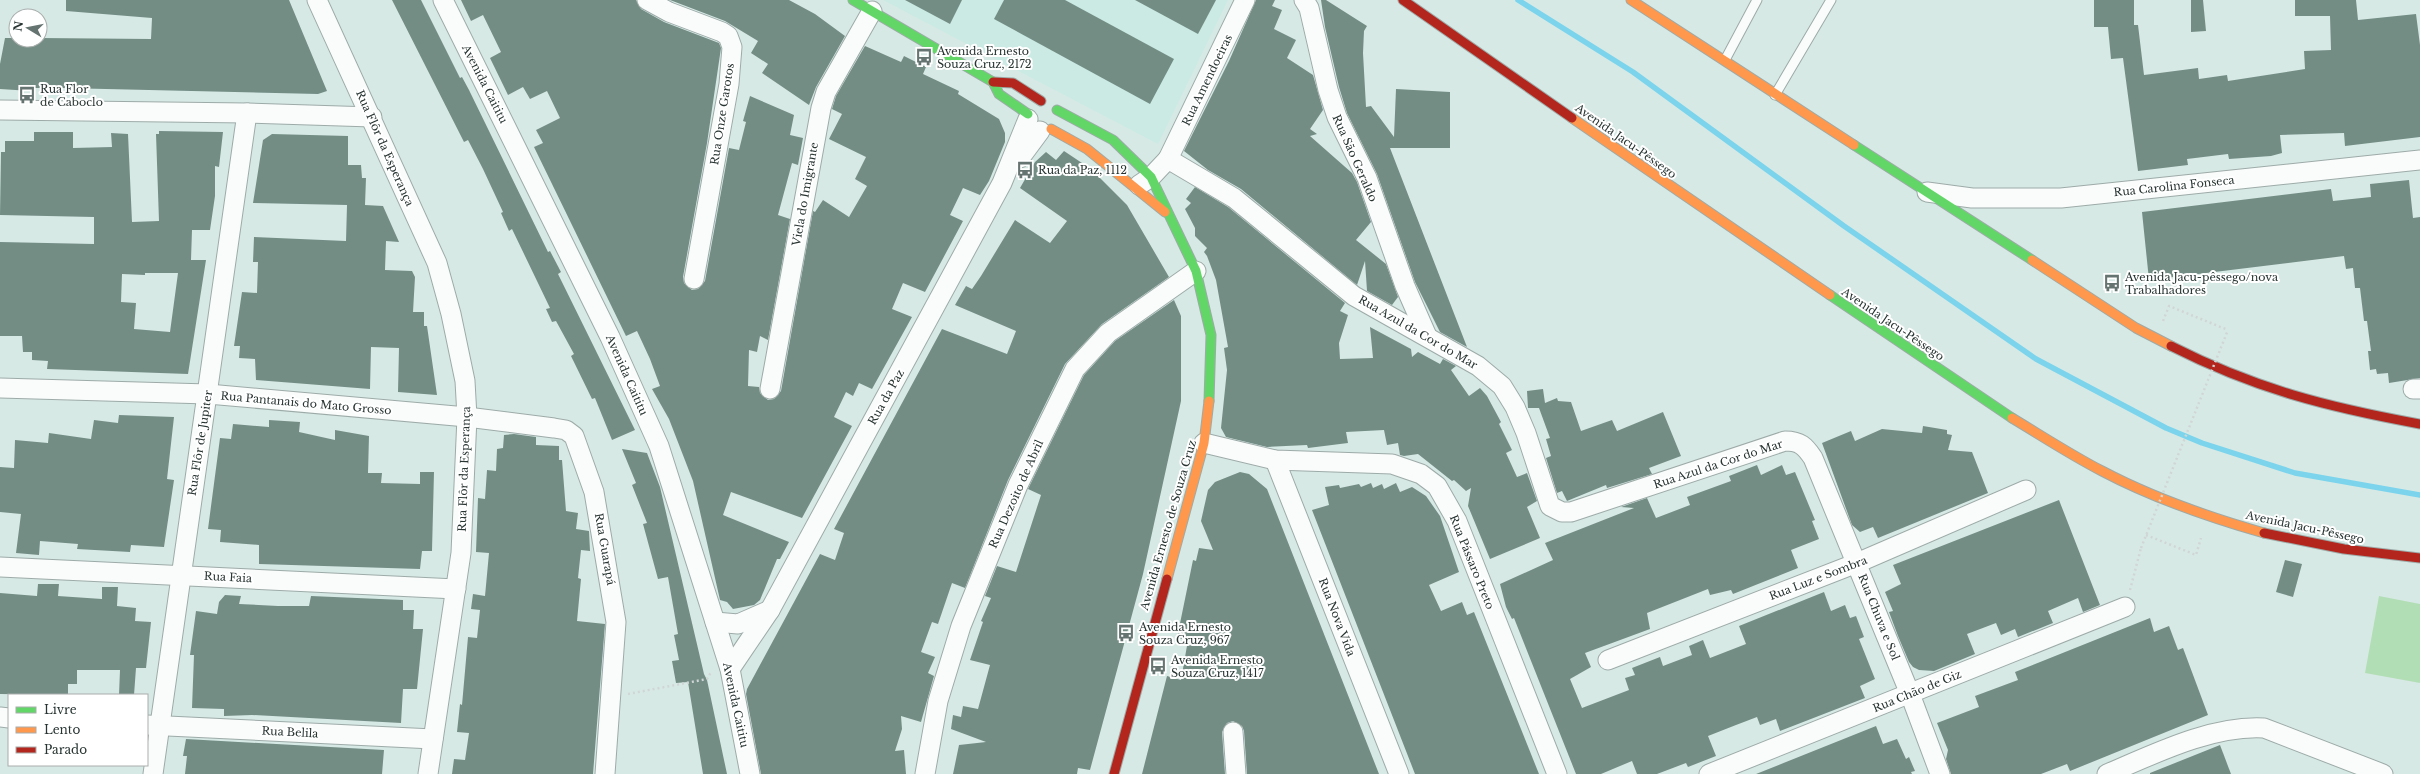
<svg xmlns="http://www.w3.org/2000/svg" width="2420" height="774" viewBox="0 0 2420 774" font-family="'Libre Baskerville',serif">
<rect width="100%" height="100%" fill="#d7e9e5"/>
<!-- built -->
<polygon fill="#caeae3" points="883,0 1228,0 1158,144"/>
<!-- green -->
<polygon fill="#b2deb6" points="2379,596 2420,604 2420,683 2365,673"/>
<g fill="none" stroke-linecap="round" stroke-linejoin="round">
<!-- stream -->
<polyline stroke="#7bd4ec" stroke-width="5.5" points="1518,0 1633,72 1844,226 2036,359 2166,428 2202,443 2295,473 2420,495"/>
</g>
<!-- building -->
<g fill="#738d85" fill-rule="evenodd">
<polygon points="66,0 289,0 327,91 318,94 63,88 30,88 31,91 0,89 0,64 5,38 16,38 16,40 40,40 40,38 151,39 152,18 66,11"/>
<polygon points="392,0 421,0 460,78 462,77 469,90 548,252 550,251 561,272 558,274 635,430 612,440 595,398 592,399 571,356 574,354 556,321 552,322 546,309 550,308 512,229 509,231 501,213 503,212 483,169 468,140 464,142"/>
<polygon points="461,0 636,0 641,9 664,22 719,43 721,48 707,143 683,277 684,283 692,290 698,289 705,281 729,148 739,150 746,122 743,121 750,96 794,115 790,135 803,138 798,165 792,163 778,215 790,219 768,340 760,336 757,352 749,350 748,386 759,387 760,393 768,400 774,399 781,391 813,211 815,212 823,200 849,217 867,186 855,179 866,157 829,139 842,114 832,109 836,96 865,46 901,62 904,56 926,67 923,74 959,91 958,94 999,119 1005,133 1005,142 989,181 980,195 963,188 950,215 963,221 925,292 903,283 892,309 912,317 872,389 859,383 853,396 846,392 834,417 852,426 802,518 731,492 723,515 789,542 780,559 777,559 760,600 754,605 733,609 727,602 720,600 693,481 669,419 652,389 660,386 650,359 637,331 626,336 534,147 543,143 536,130 560,118 547,91 530,99 523,87 508,95 490,58 501,52 483,15 471,21"/>
<polygon points="670,0 789,0 815,14 845,36 816,87 809,105 762,73 768,64 751,53 758,41 725,21"/>
<polygon points="905,0 962,0 950,24"/>
<polygon points="1004,0 1065,0 1174,59 1150,104 994,19"/>
<polygon points="1135,0 1216,0 1198,34"/>
<polygon points="1256,0 1275,0 1272,6 1282,10 1274,29 1296,40 1287,58 1313,75 1323,110 1310,129 1317,134 1310,136 1352,173 1357,182 1371,222 1356,240 1386,264 1398,297 1392,305 1367,291 1365,261 1357,285 1241,189 1208,170 1184,151 1229,61"/>
<polygon points="1321,0 1326,0 1367,26 1364,31 1363,53 1366,107 1371,106 1394,137 1396,89 1450,92 1450,148 1390,148 1467,347 1440,332 1415,282 1377,174 1347,113 1339,87 1325,27"/>
<polygon points="2094,0 2134,0 2134,25 2138,25 2144,75 2198,68 2199,79 2227,75 2228,81 2305,69 2304,51 2331,50 2330,16 2295,16 2295,0 2356,0 2358,20 2416,14 2420,45 2420,137 2345,146 2344,133 2280,135 2282,153 2271,156 2229,159 2228,154 2187,159 2188,165 2138,171 2123,58 2111,59 2108,27 2094,27"/>
<polygon points="2191,0 2203,0 2206,31 2191,32"/>
<path d="M159,131L223,132L219,167L215,166V196L210,230H192L191,260H206L188,374L47,369L48,361L32,360V352H23L22,336H0V242L94,244V217L0,215L1,152H5V141H34V132H73V148L112,147L111,133L128,134L132,222L159,221L156,134H159ZM145,273H178L170,332L134,329L136,303L121,302L122,274L145,275Z"/>
<polygon points="272,134 348,136 348,165 361,165 362,178 366,178 365,205 383,206 399,242 386,241 385,270 412,271 415,277 413,312 424,312 424,326 427,326 437,395 398,392 399,348 371,347 370,389 256,380 255,359 239,358 240,346 234,346 242,292 257,293 258,262 253,262 254,237 346,241 347,205 253,203 263,140"/>
<polygon points="1064,151 1091,169 1127,205 1169,277 1102,324 1065,364 1008,480 965,588 952,583 938,624 932,622 921,652 935,657 928,673 934,676 921,722 901,716 902,729 895,751 904,750 906,774 761,774 746,694 747,689 820,554 835,560 844,533 834,529 942,329 1007,354 1016,331 955,305 966,286 972,289 981,276 1015,220 1050,243 1067,221 1020,188 1035,162 1046,152 1056,160"/>
<polygon points="2409,180 2413,218 2420,217 2420,378 2389,383 2388,373 2377,374 2376,369 2370,370 2368,351 2371,351 2367,321 2364,321 2360,288 2355,288 2353,268 2346,269 2344,256 2149,280 2142,212 2331,189 2333,201 2371,197 2370,184"/>
<polygon points="1195,187 1228,207 1345,303 1340,311 1348,315 1339,343 1340,359 1373,358 1370,327 1411,349 1412,357 1418,352 1440,364 1443,359 1456,366 1451,370 1469,396 1480,388 1487,396 1501,422 1499,424 1512,450 1506,453 1517,477 1527,473 1537,501 1527,507 1540,538 1490,559 1468,506 1471,488 1466,491 1454,480 1452,481 1418,454 1404,456 1400,455 1398,443 1387,445 1384,430 1346,432 1348,443 1308,448 1307,445 1267,447 1226,437 1221,428 1227,370 1224,348 1228,347 1216,280 1207,256 1204,252 1207,248 1195,236 1195,228 1185,209 1191,203 1186,199"/>
<polygon points="1174,300 1181,316 1181,401 1143,574 1090,770 1078,768 1077,774 953,774 959,745 986,742 951,729 953,715 961,717 963,706 978,709 990,665 970,660 983,622 981,621 991,598 985,596 997,566 1016,572 1041,495 1028,489 1084,375 1115,341"/>
<polygon points="1543,389 1545,403 1557,398 1558,401 1571,402 1581,431 1612,420 1617,431 1663,412 1681,456 1649,468 1652,474 1607,488 1606,485 1567,501 1562,491 1557,493 1546,458 1551,456 1546,439 1550,438 1539,408 1528,408 1527,391"/>
<polygon points="119,415 174,417 167,479 174,480 164,547 131,545 130,552 77,549 78,544 40,541 39,555 16,553 21,514 0,512 0,467 14,468 15,440 48,443 49,433 91,439 94,420 118,423"/>
<polygon points="269,420 300,422 299,432 335,440 335,430 369,436 368,473 382,473 381,483 420,484 420,472 434,472 432,551 422,551 420,569 259,564 259,545 220,542 221,530 208,529 220,438 231,439 233,424 269,427"/>
<polygon points="1923,426 1947,430 1947,434 1952,435 1948,450 1972,452 1988,493 1878,538 1873,527 1860,532 1852,525 1822,443 1851,431 1855,441 1882,429 1922,433"/>
<polygon points="514,434 536,437 536,445 559,446 559,460 562,460 566,511 578,513 576,529 589,531 590,551 581,550 578,578 581,579 577,621 605,624 593,774 452,774 454,759 465,760 469,733 457,732 460,704 462,705 468,637 477,638 480,610 471,609 473,594 485,596 489,553 476,552 478,498 485,499 487,470 496,471 497,449 503,448 504,435"/>
<polygon points="622,449 647,453 660,487 704,674 707,680 727,774 703,774 688,682 676,683 672,661 679,660 674,635 678,634 668,577 658,579 643,524 647,523 632,485 636,483"/>
<polygon points="1757,465 1761,475 1782,465 1786,475 1795,472 1815,520 1812,521 1819,539 1791,550 1798,568 1733,594 1731,590 1710,595 1708,589 1647,613 1650,629 1585,653 1591,667 1570,679 1582,708 1629,690 1625,678 1635,675 1632,668 1660,657 1663,666 1692,655 1689,646 1703,640 1710,658 1746,644 1739,626 1824,592 1831,611 1845,605 1850,618 1856,616 1864,637 1859,639 1875,679 1860,686 1865,698 1780,731 1776,719 1760,725 1757,717 1736,725 1708,736 1716,756 1688,767 1686,763 1657,774 1637,774 1632,761 1601,774 1576,774 1514,618 1512,619 1506,607 1500,584 1553,560 1545,543 1634,508 1621,507 1647,498 1656,518 1690,505 1687,497 1731,481 1729,476"/>
<polygon points="1240,472 1249,474 1267,489 1379,774 1247,774 1244,731 1242,726 1233,721 1227,723 1222,732 1225,774 1142,774 1167,676 1181,680 1188,640 1177,638 1193,560 1196,561 1199,548 1213,550 1201,521 1208,490 1215,482"/>
<polygon points="1371,483 1373,488 1382,484 1384,489 1396,483 1400,492 1412,487 1426,496 1440,516 1459,572 1429,585 1441,611 1462,602 1467,615 1474,612 1539,774 1415,774 1312,510 1329,505 1325,487 1339,485 1340,488 1359,484 1361,487"/>
<polygon points="2059,500 2100,605 2083,612 2078,598 2048,611 2053,623 2018,637 2015,629 2001,635 1996,623 1967,634 1975,654 1934,671 1919,670 1913,667 1909,662 1898,636 1889,612 1893,611 1885,592 1901,584 1893,565"/>
<polygon points="2285,560 2302,564 2293,597 2276,592"/>
<polygon points="38,584 59,584 58,596 102,599 102,587 118,587 117,606 136,608 135,621 151,622 146,668 136,668 134,695 119,695 120,670 77,670 77,684 68,684 68,695 0,694 0,593 37,596"/>
<polygon points="225,595 241,596 239,604 278,606 309,606 311,596 403,600 403,610 414,610 413,629 423,629 417,689 403,689 401,723 252,715 224,716 224,709 192,708 194,655 190,655 196,611 217,614 219,602"/>
<polygon points="2150,618 2154,632 2169,626 2178,650 2183,648 2208,715 2070,771 2067,764 2041,774 1951,774 1946,759 1948,750 1937,723 1979,707 1975,696 2018,680 2015,672"/>
<polygon points="1876,726 1883,744 1897,739 1906,759 1909,757 1915,771 1911,772 1912,774 1756,774"/>
<polygon points="186,739 384,750 382,774 185,774 187,756 183,756"/>
<polygon points="2220,745 2231,774 2150,774 2150,773"/>
</g>
<g fill="none" stroke-linecap="round" stroke-linejoin="round">
<!-- lane casing -->
<g stroke="#9daba8" stroke-width="11">
<g id="lane">
<polyline points="1725,60 1757,0"/>
<polyline points="1775,95 1831,0"/>
</g>
</g>
<!-- street casing -->
<g stroke="#9daba8" stroke-width="21">
<g id="street">
<polyline points="317,0 437,263 451,314 465,381 467,417 461,553 428,774"/>
<polyline points="443,0 610,337 659,446 730,669 750,774"/>
<polyline points="647,0 669,12 722,32 728,36 732,47 729,84 694,279"/>
<polyline points="1304,0 1309,8 1328,90 1337,117 1367,178 1405,286 1427,336"/>
<polyline points="0,110 247,113 372,117"/>
<polyline points="1020,158 1040,131"/>
<polyline points="1168,159 1245,0"/>
<path d="M1139,185L1151,177L1168,159L1234,198L1354,296L1478,366L1502,386L1515,407L1526,433L1550,506L1562,512H1571L1785,441C1800,441 1805,446 1813,458L1910,694L1940,774"/>
<polyline points="1927,192 1972,198 2061,198 2420,160"/>
<polyline points="0,388 208,394 467,417 554,428 566,430 574,436 594,492 616,622 605,774"/>
<polyline points="770,389 821,108 826,92 872,11"/>
<polyline points="2413,389 2420,389"/>
<polyline points="1204,443 1275,460 1392,464 1421,474 1437,486 1457,521 1557,774"/>
<polyline points="1275,460 1399,774"/>
<polyline points="0,567 456,589"/>
<polyline points="715,622 738,624 770,610"/>
<polyline points="1608,660 1857,563 2026,490"/>
<polyline points="730,669 770,610 1002,183 1028,119"/>
<polyline points="0,717 9,718"/>
<polyline points="147,725 433,739"/>
<polyline points="1233,732 1236,774"/>
<polyline points="153,774 247,113"/>
<polyline points="925,774 938,701 961,626 1018,485 1075,369 1108,333 1196,271"/>
<polyline points="1709,774 2125,607"/>
<path d="M2107,774C2154,754 2212,725 2264,728L2383,774"/>
</g>
</g>
<!-- fast casing -->
<g stroke="#9daba8" stroke-width="11">
<g id="fast">
<polyline points="853,0 993,82 999,94 1028,114"/>
<polyline points="1057,110 1113,140 1151,177 1196,271 1211,335 1209,401"/>
<polyline points="1854,145 2032,260"/>
<polyline points="1830,295 2012,418"/>
</g>
</g>
<!-- slow casing -->
<g stroke="#9daba8" stroke-width="11">
<g id="slow">
<polyline points="1631,0 1854,145"/>
<polyline points="1572,118 1830,295"/>
<polyline points="1051,129 1087,149 1165,212"/>
<polyline points="2032,260 2136,328 2171,346"/>
<path d="M2012,418C2042,436 2071,455 2102,471C2153,498 2208,517 2264,533"/>
<polyline points="1167,579 1204,443 1209,401"/>
</g>
</g>
<!-- jam casing -->
<g stroke="#9daba8" stroke-width="11">
<g id="jam">
<polyline points="1403,0 1572,118"/>
<polyline points="993,82 1013,83 1041,101"/>
<path d="M2171,346C2256,389 2327,407 2420,424"/>
<polyline points="2264,533 2344,549 2420,558"/>
<polyline points="1114,774 1167,579"/>
</g>
</g>
<!-- path -->
<g stroke="#d0d6d5" stroke-width="2.5" stroke-dasharray="2 3" stroke-linecap="butt">
<polyline points="2163,321 2169,306 2228,330"/>
<polyline points="2146,535 2196,555 2201,538"/>
<polyline points="2130,590 2141,548"/>
<polyline points="628,694 707,679 711,672"/>
</g>
<!-- lane -->
<use href="#lane" stroke="#f9fcfb" stroke-width="9"/>
<!-- street -->
<use href="#street" stroke="#f9fcfb" stroke-width="19"/>
<!-- fast -->
<use href="#fast" stroke="#63d668" stroke-width="9"/>
<!-- slow -->
<use href="#slow" stroke="#ff974d" stroke-width="9"/>
<!-- jam -->
<use href="#jam" stroke="#b3261e" stroke-width="9"/>
<!-- path-bridge -->
<polyline stroke="#d0d6d5" stroke-width="2.5" stroke-dasharray="2 3" stroke-linecap="butt" points="2141,548 2228,330"/>
</g>
<!-- icons -->
<defs>
<g id="bus-bare" transform="scale(1.38)"><path d="M-5-6H5V4H4V6H2V4H-2V6H-4V4H-5ZM-3.5-4V0h7V-4ZM-3.5 1.2v1.5H-2V1.2ZM2 1.2v1.5H3.5V1.2Z" fill="#657371" stroke="#fff" stroke-width="2.5" paint-order="stroke"/></g>
</defs>
<g fill-rule="evenodd">
<use href="#bus-bare" x="924" y="57"/>
<use href="#bus-bare" x="27" y="95"/>
<use href="#bus-bare" x="1025" y="170"/>
<use href="#bus-bare" x="2112" y="283"/>
<use href="#bus-bare" x="1126" y="633"/>
<use href="#bus-bare" x="1158" y="666"/>
</g>
<g text-anchor="middle" stroke-width="4" stroke-linejoin="round" paint-order="stroke">
<!-- poi labels -->
<g font-size="11" fill="#273432" stroke="#fff" text-anchor="start">
<text x="937" y="55">Avenida Ernesto<tspan x="937" dy="13">Souza Cruz, 2172</tspan></text>
<text x="40" y="93">Rua Flor<tspan x="40" dy="13">de Caboclo</tspan></text>
<text x="1038" y="174">Rua da Paz, 1112</text>
<text x="2125" y="281">Avenida Jacu-pêssego/nova<tspan x="2125" dy="13">Trabalhadores</tspan></text>
<text x="1139" y="631">Avenida Ernesto<tspan x="1139" dy="13">Souza Cruz, 967</tspan></text>
<text x="1171" y="664">Avenida Ernesto<tspan x="1171" dy="13">Souza Cruz, 1417</tspan></text>
</g>
<!-- street labels -->
<g font-size="11" fill="#273432" stroke="#fff">
<text transform="translate(1207 80) rotate(-64)" y="4">Rua Amendoeiras</text>
<text transform="translate(485 84) rotate(63)" y="4">Avenida Caititu</text>
<text transform="translate(722 114) rotate(-81)" y="4">Rua Onze Garotos</text>
<text transform="translate(1626 141) rotate(35)" y="4">Avenida Jacu-Pêssego</text>
<text transform="translate(385 148) rotate(66)" y="4">Rua Flôr da Esperança</text>
<text transform="translate(1355 158) rotate(66)" y="4">Rua São Geraldo</text>
<text transform="translate(2174 186) rotate(-6)" y="4">Rua Carolina Fonseca</text>
<text transform="translate(805 194) rotate(-80)" y="4">Viela do Imigrante</text>
<text transform="translate(1893 324) rotate(34)" y="4">Avenida Jacu-Pêssego</text>
<text transform="translate(1418 332) rotate(30)" y="4">Rua Azul da Cor do Mar</text>
<text transform="translate(627 375) rotate(66)" y="4">Avenida Caititu</text>
<text transform="translate(886 397) rotate(-61)" y="4">Rua da Paz</text>
<text transform="translate(306 403) rotate(5)" y="4">Rua Pantanais do Mato Grosso</text>
<text transform="translate(200 443) rotate(-81)" y="4">Rua Flôr de Jupiter</text>
<text transform="translate(1718 464) rotate(-18)" y="4">Rua Azul da Cor do Mar</text>
<text transform="translate(464 469) rotate(-88)" y="4">Rua Flôr da Esperança</text>
<text transform="translate(1016 494) rotate(-66)" y="4">Rua Dezoito de Abril</text>
<text transform="translate(1168 525) rotate(-74)" y="4">Avenida Ernesto de Souza Cruz</text>
<text transform="translate(2305 527) rotate(12)" y="4">Avenida Jacu-Pêssego</text>
<text transform="translate(605 549) rotate(80)" y="4">Rua Guarapá</text>
<text transform="translate(1472 562) rotate(68)" y="4">Rua Pássaro Preto</text>
<text transform="translate(228 577) rotate(3)" y="4">Rua Faia</text>
<text transform="translate(1818 578) rotate(-21)" y="4">Rua Luz e Sombra</text>
<text transform="translate(1337 617) rotate(69)" y="4">Rua Nova Vida</text>
<text transform="translate(1879 617) rotate(68)" y="4">Rua Chuva e Sol</text>
<text transform="translate(1917 691) rotate(-22)" y="4">Rua Chão de Giz</text>
<text transform="translate(736 705) rotate(78)" y="4">Avenida Caititu</text>
<text transform="translate(290 732) rotate(3)" y="4">Rua Belila</text>
</g>
</g>
<!-- legend -->
<rect x="8" y="694" width="140" height="72" fill="#ffffff" stroke="#a9aead"/>
<rect x="16" y="707" width="20" height="6" fill="#63d668" stroke="#a9aead"/>
<text x="44" y="714" font-size="12" fill="#273432">Livre</text>
<rect x="16" y="727" width="20" height="6" fill="#ff974d" stroke="#a9aead"/>
<text x="44" y="734" font-size="12" fill="#273432">Lento</text>
<rect x="16" y="747" width="20" height="6" fill="#b3261e" stroke="#a9aead"/>
<text x="44" y="754" font-size="12" fill="#273432">Parado</text>
<!-- north arrow -->
<g transform="translate(28 28) rotate(280)"><circle r="19" fill="#ffffff" stroke="#a9aead"/>
<path d="M0-3L7 15L0 10L-7 15Z" fill="#657371"/>
<text y="-6" font-size="11" font-weight="bold" text-anchor="middle" fill="#273432">N</text>
</g>
</svg>
